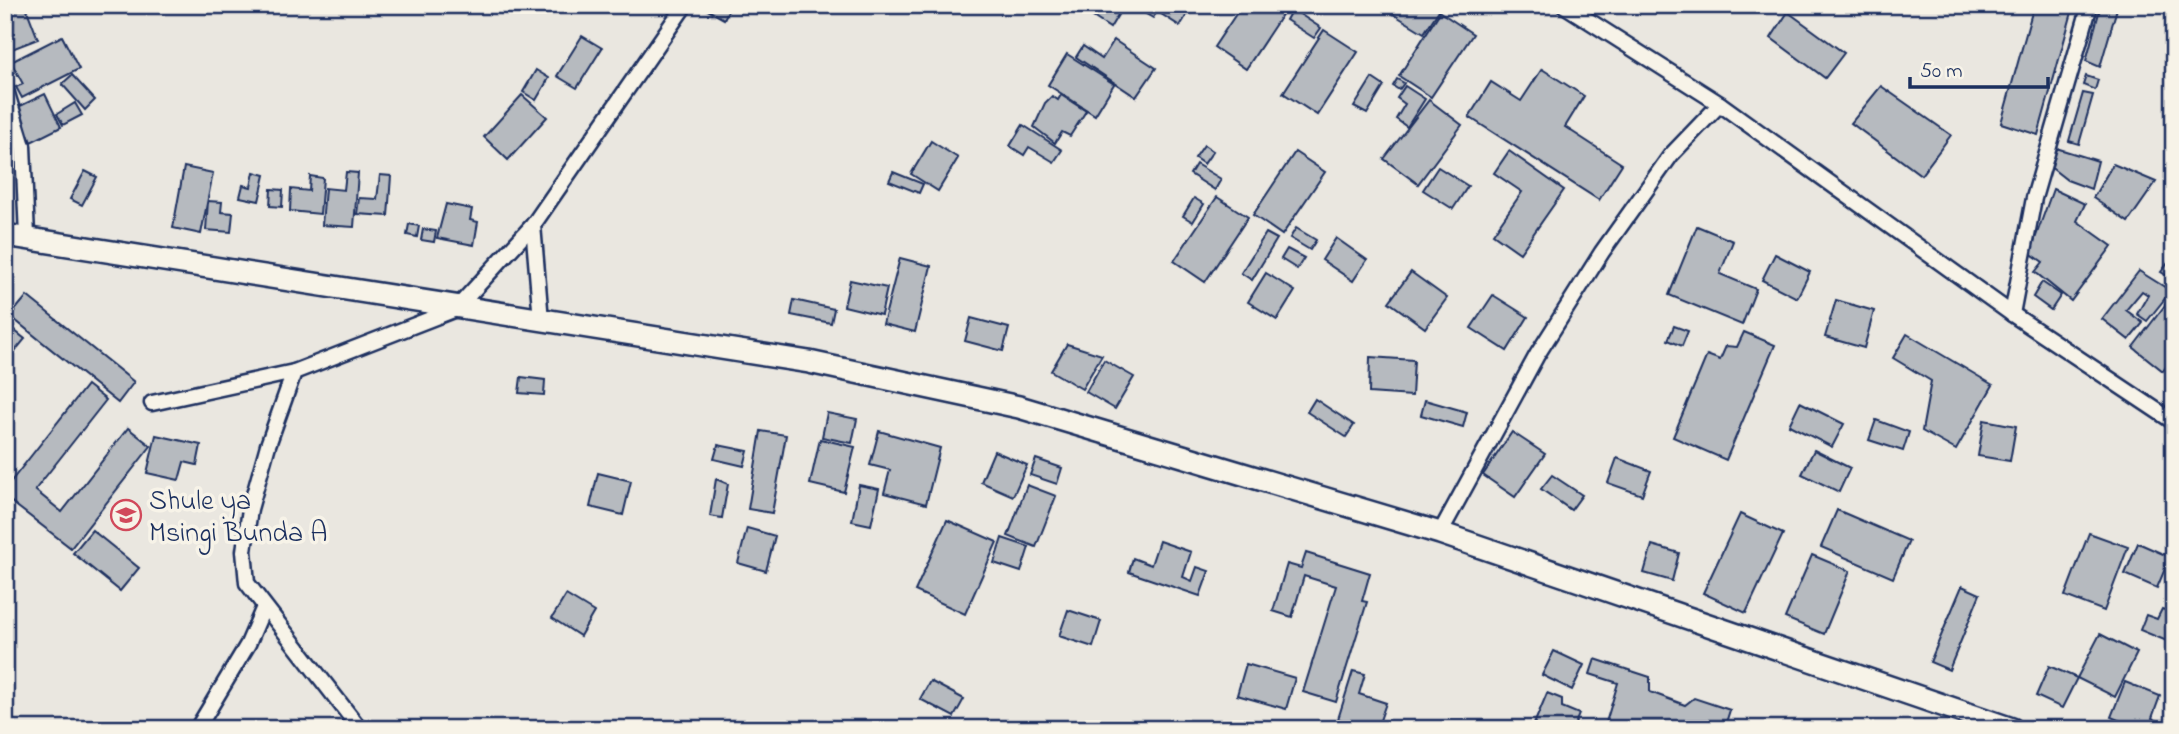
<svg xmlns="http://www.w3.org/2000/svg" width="2179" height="734" viewBox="0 0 2179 734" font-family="'Indie Flower',sans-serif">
<rect width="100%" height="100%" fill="#eae7e0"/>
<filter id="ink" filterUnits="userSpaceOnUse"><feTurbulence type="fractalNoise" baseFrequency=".0143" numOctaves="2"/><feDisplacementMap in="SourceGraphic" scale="14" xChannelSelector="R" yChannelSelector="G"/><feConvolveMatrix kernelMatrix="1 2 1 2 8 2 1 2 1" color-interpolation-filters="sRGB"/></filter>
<g filter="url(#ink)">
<!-- building -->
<g fill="#b6babf" stroke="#1b2f5e" stroke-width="2">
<polygon points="14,5 25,5 38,39 12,49 5,29 5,9"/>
<polygon points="705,5 731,5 724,19 704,8"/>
<polygon points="1100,5 1124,5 1110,28 1093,17"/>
<polygon points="1149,5 1158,10 1153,18 1132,6"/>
<polygon points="1166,5 1193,5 1180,26 1161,14"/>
<polygon points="1242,5 1287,7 1246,69 1214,47"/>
<polygon points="1398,5 1438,5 1441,7 1424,33 1393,14"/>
<polygon points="2034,5 2074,5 2038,135 2001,123"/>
<polygon points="2101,5 2118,5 2100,67 2086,61"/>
<polygon points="1292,9 1321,28 1314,38 1286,20"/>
<polygon points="1440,12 1473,34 1431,97 1399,76"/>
<polygon points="1788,12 1844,53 1825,78 1771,38"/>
<polygon points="1324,30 1358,52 1317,115 1283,93"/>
<polygon points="62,36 79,69 22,98 16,87 23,84 11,62"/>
<polygon points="582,36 602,48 577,88 557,76"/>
<polygon points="1114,40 1156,68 1136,97 1076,57 1083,46 1102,59"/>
<polygon points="1067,54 1114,84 1095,115 1048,85"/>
<polygon points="1542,69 1584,96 1565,127 1622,164 1599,200 1469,117 1491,82 1521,101"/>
<polygon points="536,70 549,78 536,100 523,92"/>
<polygon points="72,75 95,100 85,110 62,84"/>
<polygon points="2086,76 2098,80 2095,90 2083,85"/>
<polygon points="1372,78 1384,86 1367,114 1354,107"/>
<polygon points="1397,79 1404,83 1399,90 1393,86"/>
<polygon points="1405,86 1425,99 1407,127 1396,119 1405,104 1397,98"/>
<polygon points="1881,86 1951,135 1921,175 1851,123"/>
<polygon points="2083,93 2093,95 2079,144 2069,141"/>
<polygon points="45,94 61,127 31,142 14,109"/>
<polygon points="522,95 547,117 508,160 484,137"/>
<polygon points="1061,95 1086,111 1070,136 1062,132 1055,143 1034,127 1045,103 1052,96 1058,100"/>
<polygon points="1429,100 1462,125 1418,184 1384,159"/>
<polygon points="75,103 82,115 63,125 57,114"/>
<polygon points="1023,125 1062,150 1054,162 1029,147 1024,155 1010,146"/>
<polygon points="931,141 958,158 938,191 911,174"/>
<polygon points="1204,145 1213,151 1204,164 1195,158"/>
<polygon points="2056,148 2098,161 2091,189 2067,180 2049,166"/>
<polygon points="1509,151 1564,190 1520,253 1493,234 1522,192 1494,173"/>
<polygon points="1295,152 1325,172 1282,235 1253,215"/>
<polygon points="1196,164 1221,179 1215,190 1190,174"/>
<polygon points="2113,164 2156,182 2128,222 2093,198"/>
<polygon points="184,167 213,173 201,234 173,228"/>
<polygon points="1438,167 1468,186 1453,209 1423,190"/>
<polygon points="85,171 97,177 82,205 70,199"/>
<polygon points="254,172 265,175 259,201 240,197 243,185 251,187"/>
<polygon points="346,172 358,173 354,227 322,225 325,188 344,190"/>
<polygon points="893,172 923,184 919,193 889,181"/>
<polygon points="380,175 391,176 388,216 357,214 359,198 377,199"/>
<polygon points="310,176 323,178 320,214 290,211 291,189 309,191"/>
<polygon points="271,189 283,190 282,207 270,206"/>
<polygon points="2053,189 2085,204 2077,221 2112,246 2071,301 2035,272 2043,262 2030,253"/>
<polygon points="1217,197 1248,217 1205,282 1174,261"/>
<polygon points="1194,198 1204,204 1193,222 1183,216"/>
<polygon points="208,201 222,202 221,212 233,213 231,232 206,230"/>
<polygon points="446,204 472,209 470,220 478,222 474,245 437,238"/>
<polygon points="409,224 419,226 417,237 407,235"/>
<polygon points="1697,226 1733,241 1720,274 1756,289 1742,325 1669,295"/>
<polygon points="1296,228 1316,240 1310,250 1290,238"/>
<polygon points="423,229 436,231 434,242 421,240"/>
<polygon points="1266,233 1277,239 1252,280 1241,273"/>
<polygon points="1336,238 1367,260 1353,281 1322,260"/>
<polygon points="1287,249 1304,258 1297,269 1281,259"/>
<polygon points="1775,254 1810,272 1797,298 1762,280"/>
<polygon points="900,258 931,266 915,332 883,324"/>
<polygon points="2168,263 2174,266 2174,280 2161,272"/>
<polygon points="2139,271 2171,291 2147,321 2137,314 2148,295 2142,291 2126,310 2143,323 2129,340 2102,319"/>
<polygon points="1411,272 1447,298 1425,328 1389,302"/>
<polygon points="1266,273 1295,291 1277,320 1248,302"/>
<polygon points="850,280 887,288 881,315 844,306"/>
<polygon points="2042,282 2061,295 2051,310 2033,297"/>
<polygon points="1493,295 1528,317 1507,351 1471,328"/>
<polygon points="27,296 134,382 118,403 10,316"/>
<polygon points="2172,296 2174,356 2163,371 2133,347"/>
<polygon points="794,300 834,309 831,323 791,315"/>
<polygon points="1836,300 1874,311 1864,348 1825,337"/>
<polygon points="971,318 1009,328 1003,351 965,341"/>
<polygon points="5,323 25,339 5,363"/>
<polygon points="1674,326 1688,331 1682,346 1668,340"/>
<polygon points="1744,332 1775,345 1726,460 1673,437 1707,355 1720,360 1726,346 1737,347"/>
<polygon points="1907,334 1993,385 1956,450 1922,431 1931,381 1893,358"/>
<polygon points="1067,344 1102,355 1082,389 1051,371"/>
<polygon points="1370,357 1414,360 1412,396 1369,393"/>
<polygon points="1104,360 1134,377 1115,409 1086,392"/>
<polygon points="521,377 545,380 544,395 519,393"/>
<polygon points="87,385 106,400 35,490 62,512 128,428 151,446 71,548 5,497 5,489"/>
<polygon points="1315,399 1354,425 1346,437 1307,412"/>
<polygon points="1425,400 1467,412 1463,427 1421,415"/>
<polygon points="1800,402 1844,424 1832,447 1789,425"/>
<polygon points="827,413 857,419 852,443 822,437"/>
<polygon points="1876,420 1909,432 1903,451 1869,440"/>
<polygon points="1984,420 2016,426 2010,461 1978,456"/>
<polygon points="761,431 786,435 772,513 748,509"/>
<polygon points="879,431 940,448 926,504 884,493 890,470 870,465"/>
<polygon points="1512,432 1545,454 1515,497 1483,475"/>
<polygon points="156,435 201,445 197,465 184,462 179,480 147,473"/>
<polygon points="820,439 855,447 844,492 810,484"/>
<polygon points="718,445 748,451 744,466 714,459"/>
<polygon points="1814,450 1850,468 1839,492 1802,474"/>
<polygon points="994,451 1027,465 1013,496 981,482"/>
<polygon points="1617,458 1651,471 1642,495 1608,483"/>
<polygon points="1036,459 1062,468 1057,484 1030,475"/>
<polygon points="598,473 631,481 623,515 590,507"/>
<polygon points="1552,475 1582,495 1571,510 1541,489"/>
<polygon points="716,479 728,484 722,518 710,516"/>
<polygon points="859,485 879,489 871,525 852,521"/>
<polygon points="1027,485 1056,496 1036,547 1008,536"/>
<polygon points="1837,510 1909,541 1893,578 1821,547"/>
<polygon points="1740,514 1783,534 1746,613 1703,593"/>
<polygon points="947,520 997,542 965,614 915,591"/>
<polygon points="747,528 775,536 766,571 738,563"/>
<polygon points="92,530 139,568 120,591 73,553"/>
<polygon points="2089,533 2128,547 2104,611 2065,596"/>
<polygon points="1002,538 1029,547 1021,572 994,563"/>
<polygon points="1159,541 1191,552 1183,577 1192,581 1197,567 1209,571 1200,596 1129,572 1133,558 1151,565"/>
<polygon points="2138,543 2170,557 2157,588 2125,574"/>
<polygon points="1652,545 1679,553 1672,581 1644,573"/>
<polygon points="1306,553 1370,573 1362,601 1367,602 1336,702 1303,692 1336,586 1304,576 1292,617 1273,611 1287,564 1301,568"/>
<polygon points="1812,555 1850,571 1824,634 1785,618"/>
<polygon points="1962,586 1980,594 1949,670 1930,662"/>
<polygon points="566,595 594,612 580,636 552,618"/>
<polygon points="2162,609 2174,613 2174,644 2140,630 2146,615 2157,619"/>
<polygon points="1068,610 1101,621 1093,647 1059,636"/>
<polygon points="2100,634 2137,653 2115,697 2077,678"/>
<polygon points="1554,651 1584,665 1572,690 1542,675"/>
<polygon points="1595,659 1650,677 1650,692 1685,705 1694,698 1730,710 1724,729 1700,721 1697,729 1604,729 1618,683 1590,674"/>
<polygon points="1246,664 1295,678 1286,709 1237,695"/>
<polygon points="2049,666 2077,678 2062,708 2036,696"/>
<polygon points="1353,671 1365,674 1359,694 1386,703 1377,729 1338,719"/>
<polygon points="930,681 964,699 954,717 920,699"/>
<polygon points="2125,682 2160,696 2152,718 2174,729 2140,729 2111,717"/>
<polygon points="1547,693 1562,699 1562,707 1579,714 1573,729 1532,729"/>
</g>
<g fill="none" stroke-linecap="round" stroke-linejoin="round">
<!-- minor casing -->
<g stroke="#1b2f5e" stroke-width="19">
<g id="minor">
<polyline points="1564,5 1720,104 2012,314 2174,422"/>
<polyline points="5,87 23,146 27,236"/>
<polyline points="533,225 541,320"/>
<polyline points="2012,314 2034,198 2090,5"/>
<polyline points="152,403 294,372"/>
<polyline points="1440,533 1537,355 1602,252 1671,155 1720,104"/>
<polyline points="197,729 248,644 264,607"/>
<polyline points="360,729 247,583 244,551 250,509 268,445 294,372 456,309 533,225 685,5"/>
</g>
</g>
<!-- secondary casing -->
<g stroke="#1b2f5e" stroke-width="26">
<polyline id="secondary" points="5,235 809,362 1019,407 1440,533 2012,729"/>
</g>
<!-- minor -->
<use href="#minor" stroke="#f7f3e8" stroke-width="14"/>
<!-- secondary -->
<use href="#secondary" stroke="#f7f3e8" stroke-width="21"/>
</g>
</g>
<!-- icons -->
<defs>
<g id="school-ring" transform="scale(1.575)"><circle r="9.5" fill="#f7f3e8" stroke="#d1495b" stroke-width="1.5"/><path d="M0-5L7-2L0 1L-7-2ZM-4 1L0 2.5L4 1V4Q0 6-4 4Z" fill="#d1495b"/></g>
</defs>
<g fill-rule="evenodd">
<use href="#school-ring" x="126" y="515"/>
</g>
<g text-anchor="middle" stroke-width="7" stroke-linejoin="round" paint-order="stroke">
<!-- poi labels -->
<g font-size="28" fill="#1b2f5e" stroke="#f7f3e8" text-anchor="start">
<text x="149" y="509">Shule ya<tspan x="149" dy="32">Msingi Bunda A</tspan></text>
</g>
</g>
<!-- margin -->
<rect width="2179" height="734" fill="none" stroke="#f7f3e8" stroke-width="28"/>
<rect x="14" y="14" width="2151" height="706" fill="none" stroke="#1b2f5e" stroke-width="2.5" filter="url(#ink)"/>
<!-- scale -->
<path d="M1910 77v10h138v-10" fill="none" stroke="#1b2f5e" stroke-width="3.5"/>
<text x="1920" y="77" font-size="21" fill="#1b2f5e" stroke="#f7f3e8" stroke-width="5" paint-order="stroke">50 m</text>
</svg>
